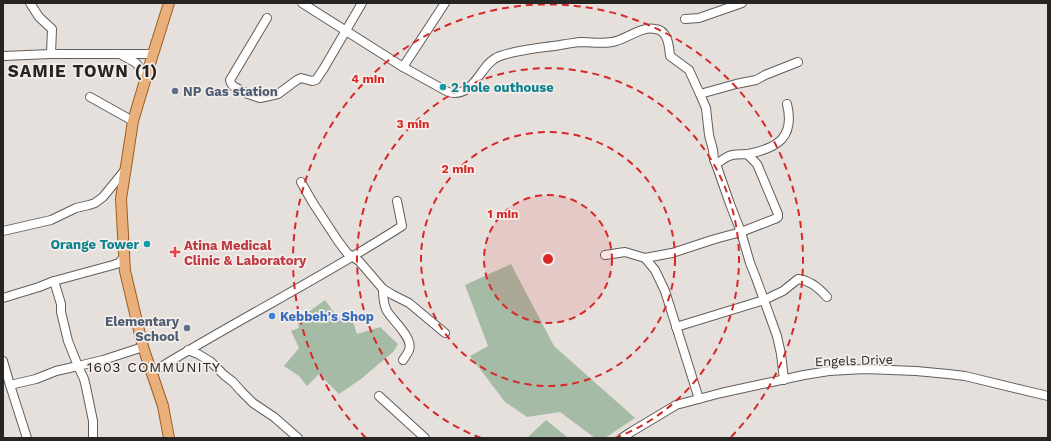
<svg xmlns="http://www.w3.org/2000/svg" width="1051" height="441" viewBox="0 0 1051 441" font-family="'Work Sans',sans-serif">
<rect width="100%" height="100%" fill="#e6e0dc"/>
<!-- green -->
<g fill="#a6bba5">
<polygon points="511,264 554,346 635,418 605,438 595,438 560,412 527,417 505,402 470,356 488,346 465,285"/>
<polygon points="325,300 338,318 352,319 357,334 380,327 398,344 394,351 361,379 339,394 319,374 307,386 299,376 284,366 299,348 291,331 299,328 297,319 303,316"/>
<polygon points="546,420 567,437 567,438 527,438"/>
</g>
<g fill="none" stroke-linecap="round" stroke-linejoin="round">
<!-- minor casing -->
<g stroke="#635d5a" stroke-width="10">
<g id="minor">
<polyline points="30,3 39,17 52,29 51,54"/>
<path d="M302,3L403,67L448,92C476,99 479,63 500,56C514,51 530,49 545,47C557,46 569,43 581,42C591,42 602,44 612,42C626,40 640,26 655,29C668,30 669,46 670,56L689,70L700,94"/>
<polyline points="267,18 230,80 231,83 233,86 248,94 260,98 278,94 297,80 301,78 312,81 316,80 324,68 362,3"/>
<polyline points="685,19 699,18 742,3"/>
<polyline points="120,54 136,63 146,76"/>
<polyline points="3,56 51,54 153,54"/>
<polyline points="403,67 445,3"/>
<polyline points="90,97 133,121"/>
<path d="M787,104C795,137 778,148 748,154C741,155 734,153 727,157C723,159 720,162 716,164L714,160L713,150L709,135L706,108L700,94L736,84L756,80L765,75L798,62"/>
<polyline points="716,164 730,204 741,232 750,263 756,278 777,336 781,354 784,380"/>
<polyline points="301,182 313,203 338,241 347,253 359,261 383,289 393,295 409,303 445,333"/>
<polyline points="3,231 51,220 76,208 89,205 95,203 103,197 125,170"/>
<polyline points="605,255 625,252 645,258 672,253 715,239 741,232 777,218 778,217 778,214 757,164 747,154"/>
<polyline points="645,258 655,270 665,291 699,399"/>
<path d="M383,289C383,296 383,304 387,311C392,320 414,338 409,350C408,353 405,357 403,360"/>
<polyline points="3,298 39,287 54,281"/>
<path d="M676,327L764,300L783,291L798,279C810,280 819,288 827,297"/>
<polyline points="188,350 198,354 211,362 224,375 233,382 241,391 253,403 274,417 298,438"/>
<polyline points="3,361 10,385 36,379 56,371 78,366 68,341 61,312 61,304 54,281 113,265 119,263 124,257"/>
<path d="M151,373C233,322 320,279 402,226L397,201"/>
<polyline points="10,385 27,438"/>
<polyline points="379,396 425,438"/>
<polyline points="93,438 93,421 86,387 84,379 78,366 103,360 143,347"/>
<polyline points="622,438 631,432 676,405 721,393 804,375 829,371 865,369 916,371 948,374 965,376 1048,396"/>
</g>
</g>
<!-- major casing -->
<g stroke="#9b5e23" stroke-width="12">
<polyline id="major" points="169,438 163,406 143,347 125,271 121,199 133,121 153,54 169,3"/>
</g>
<!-- minor -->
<use href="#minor" stroke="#fff" stroke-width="8"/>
<!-- major -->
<use href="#major" stroke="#e9b07b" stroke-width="10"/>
</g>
<!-- distance rings -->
<circle cx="548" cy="259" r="64" fill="#d62828" fill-opacity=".12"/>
<g fill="none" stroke="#d62828" stroke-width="2" stroke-dasharray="7 5">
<circle cx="548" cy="259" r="64"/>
<circle cx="548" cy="259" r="127"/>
<path d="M481 438A191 191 0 1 1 615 438"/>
<path d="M366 438A255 255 0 1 1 730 438"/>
</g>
<!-- markers -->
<g fill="#0f9aa8" stroke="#f4ede9" stroke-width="1.5">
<circle cx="443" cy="87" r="4"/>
<circle cx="147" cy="244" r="4"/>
</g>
<g fill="#5c6f8a" stroke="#f4ede9" stroke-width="1.5">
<circle cx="175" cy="91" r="4"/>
<circle cx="187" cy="328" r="4"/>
</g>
<path fill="#e0444e" stroke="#f4ede9" stroke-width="1.5" d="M173 246h4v4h4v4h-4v4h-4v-4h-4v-4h4z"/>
<circle fill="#3f7fe0" stroke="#f4ede9" stroke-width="1.5" cx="272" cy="316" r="4"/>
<g text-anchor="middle" stroke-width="3.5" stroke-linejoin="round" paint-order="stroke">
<!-- culture labels -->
<g font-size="13" font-weight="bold" fill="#0d838f" stroke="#f4ede9" text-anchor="start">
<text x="451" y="92">2 hole outhouse</text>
<text x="139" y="249" text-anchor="end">Orange Tower</text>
</g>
<!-- service labels -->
<g font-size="13" font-weight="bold" fill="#4e5e75" stroke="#f4ede9" text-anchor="start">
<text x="183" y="96">NP Gas station</text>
<text x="179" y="326" text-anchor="end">Elementary<tspan x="179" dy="15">School</tspan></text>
</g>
<!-- health labels -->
<g font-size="13" font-weight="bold" fill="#be3a42" stroke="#f4ede9" text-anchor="start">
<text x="184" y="250">Atina Medical<tspan x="184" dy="15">Clinic &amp; Laboratory</tspan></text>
</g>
<!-- shop labels -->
<g font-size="13" font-weight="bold" fill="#366cbe" stroke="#f4ede9" text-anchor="start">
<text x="280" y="321">Kebbeh's Shop</text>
</g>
<!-- street labels -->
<g font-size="13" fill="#272524" stroke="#f4ede9">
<text transform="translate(854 360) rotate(-2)" y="5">Engels Drive</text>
</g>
<!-- neighbourhood labels -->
<g font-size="14" letter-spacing="1" fill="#272524" stroke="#f4ede9">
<text x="154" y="372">1603 COMMUNITY</text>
</g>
<!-- district labels -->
<g font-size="17" font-weight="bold" letter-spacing="1" fill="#272524" stroke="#f4ede9">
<text x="83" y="77">SAMIE TOWN (1)</text>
</g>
</g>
<circle cx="548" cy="259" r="6" fill="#d62828" stroke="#f4ede9" stroke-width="2"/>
<g font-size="12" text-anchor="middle" font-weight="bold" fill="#d62828" stroke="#f4ede9" stroke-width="3.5" stroke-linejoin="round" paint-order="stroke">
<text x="368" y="83">4 min</text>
<text x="413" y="128">3 min</text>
<text x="458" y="173">2 min</text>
<text x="503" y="218">1 min</text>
</g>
<!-- border -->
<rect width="1051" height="441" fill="none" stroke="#272524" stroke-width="8"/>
</svg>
